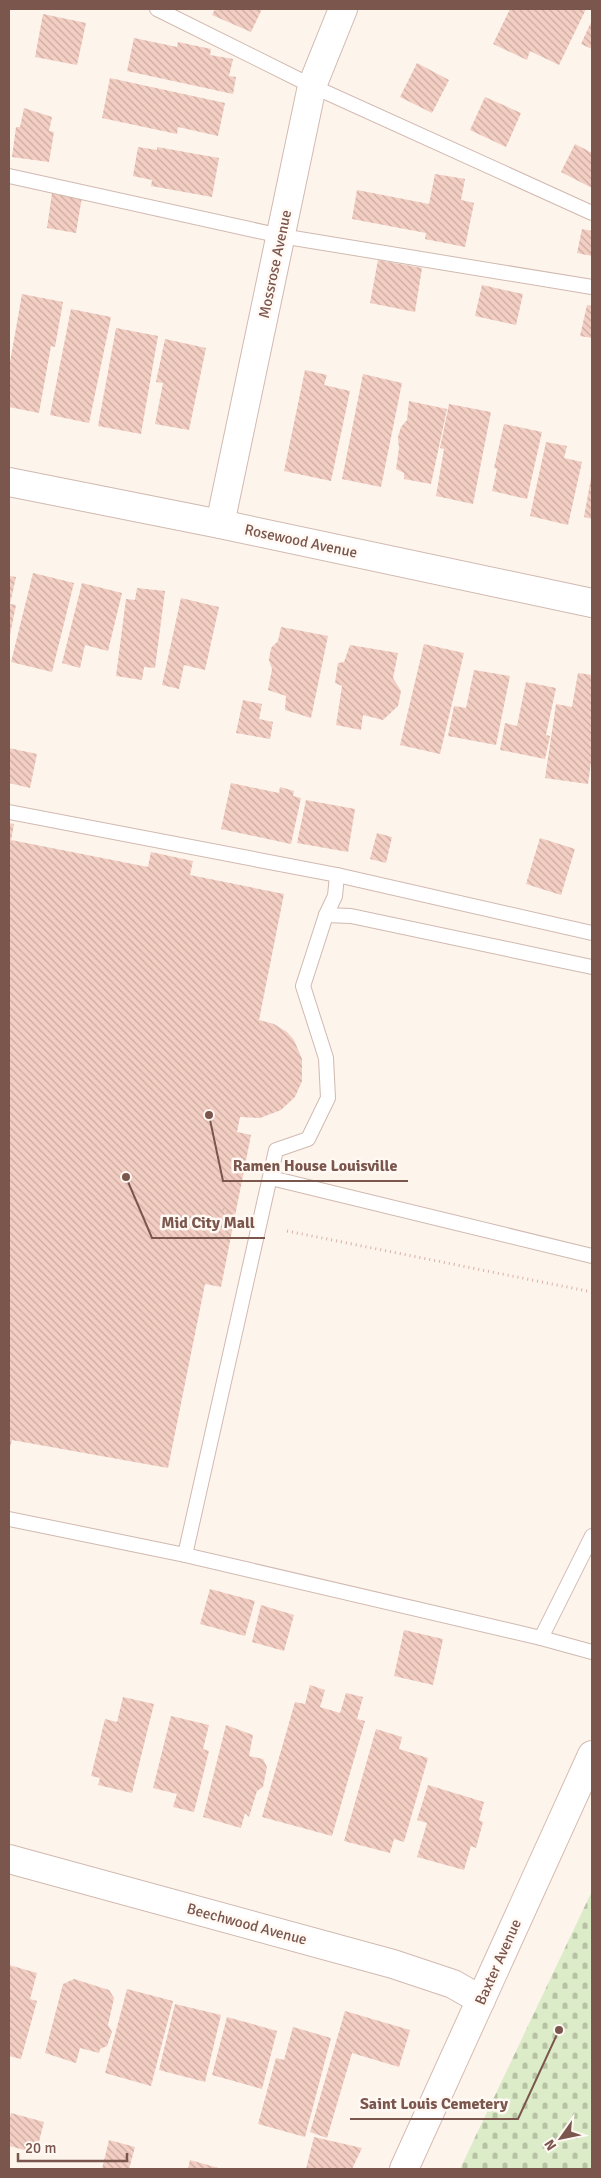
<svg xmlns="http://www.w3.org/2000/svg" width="601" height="2178" viewBox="0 0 601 2178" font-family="Signika,sans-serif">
<defs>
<pattern id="cemetery-stones" width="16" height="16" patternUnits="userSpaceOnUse" patternTransform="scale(1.25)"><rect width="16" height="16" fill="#dcecc9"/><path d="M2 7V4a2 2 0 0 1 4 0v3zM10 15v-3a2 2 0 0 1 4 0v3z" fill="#b7c2a5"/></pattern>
<pattern id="building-back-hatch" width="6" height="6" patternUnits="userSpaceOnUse" patternTransform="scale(1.25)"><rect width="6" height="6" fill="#f3cec3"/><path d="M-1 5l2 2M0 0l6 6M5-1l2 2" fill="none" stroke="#caaaa1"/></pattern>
</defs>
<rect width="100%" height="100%" fill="#fdf4ec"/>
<!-- cemetery -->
<polygon fill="url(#cemetery-stones)" points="592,1891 592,2169 460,2169"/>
<!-- building -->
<g fill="url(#building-back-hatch)">
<polygon points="215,9 262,9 251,32 212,15"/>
<polygon points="510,9 586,9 559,65 530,51 527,60 493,44"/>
<polygon points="43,14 86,23 77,65 35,57"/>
<polygon points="592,20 592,49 581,44"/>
<polygon points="134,38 177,47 178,42 211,49 210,55 233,59 229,76 236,77 233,94 127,71"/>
<polygon points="417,63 449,80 432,113 400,97"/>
<polygon points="110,78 225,103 218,136 178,127 177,134 102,118"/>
<polygon points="485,97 521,113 506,147 470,130"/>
<polygon points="24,108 52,117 49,131 54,132 49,162 12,157 16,127 20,127"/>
<polygon points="575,144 592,153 592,188 561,172"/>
<polygon points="138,147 157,150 157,147 219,158 212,197 151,186 152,180 133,176"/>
<polygon points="435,174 465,179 461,200 474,203 465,247 425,239 426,233 352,219 357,190 429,204"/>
<polygon points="52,193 82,197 76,233 47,228"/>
<polygon points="582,229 592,231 592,256 577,253"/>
<polygon points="378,260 422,268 415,312 370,303"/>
<polygon points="482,285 523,294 516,325 475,316"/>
<polygon points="22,294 63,302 55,347 51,346 39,413 9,407 9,368"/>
<polygon points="587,305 592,306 592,338 580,336"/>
<polygon points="71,309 111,317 89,423 50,415"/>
<polygon points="116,328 158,336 141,434 98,426"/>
<polygon points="165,339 206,348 189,430 155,424 163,383 156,382"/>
<polygon points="305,370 327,375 324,385 350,391 331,481 284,471"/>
<polygon points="363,374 402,383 381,487 342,479"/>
<polygon points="409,401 447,409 431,484 404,479 404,473 396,469 399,448 398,437 401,427 407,420"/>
<polygon points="449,404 491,412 473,504 436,496 444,449 440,448"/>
<polygon points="504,424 542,432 527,499 492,491 497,469 494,468"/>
<polygon points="546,442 567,446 564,458 582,462 568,525 530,516"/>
<polygon points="591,478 592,478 592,519 584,517"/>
<polygon points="33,573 74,583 52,672 11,662"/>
<polygon points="9,576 16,577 10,604 16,605 10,635"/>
<polygon points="82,583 122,593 108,651 85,645 80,668 62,663"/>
<polygon points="137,588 165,591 155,668 144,667 142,680 116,676 126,599 135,600"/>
<polygon points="181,598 219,607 205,670 184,665 179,689 162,685"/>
<polygon points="281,627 328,636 311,718 285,710 286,696 268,690 272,669 269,660 271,648 278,641"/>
<polygon points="424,644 464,653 440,754 400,745"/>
<polygon points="350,645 398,653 393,678 401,691 398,706 383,720 363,715 361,730 336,725 342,686 335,683 338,663 344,662"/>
<polygon points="474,670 510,676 496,745 448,736 454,706 466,708"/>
<polygon points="578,673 592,675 592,755 588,784 545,778 556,704 572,707"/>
<polygon points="526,682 556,688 546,735 550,736 545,759 500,750 505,723 517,726"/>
<polygon points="243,700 262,704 259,719 273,722 270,739 236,733"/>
<polygon points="9,748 37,754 30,788 9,783"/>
<polygon points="231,783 279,793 280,787 294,791 293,796 301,798 291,844 221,829"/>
<polygon points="306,800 355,809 348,852 297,843"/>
<polygon points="9,823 14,824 11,840 148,867 151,852 193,861 190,875 284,894 259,1020 274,1024 287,1032 294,1040 302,1059 302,1081 295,1097 281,1110 260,1118 240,1117 237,1132 251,1135 221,1287 205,1284 168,1468 12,1440 9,1451"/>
<polygon points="377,833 392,837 386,863 370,859"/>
<polygon points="540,838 575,849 561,895 526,884"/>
<polygon points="210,1589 255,1601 245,1636 200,1624"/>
<polygon points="261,1605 294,1615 284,1651 252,1642"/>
<polygon points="404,1630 443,1639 433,1685 394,1676"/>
<polygon points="310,1685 325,1690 320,1707 340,1713 346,1693 363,1697 357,1719 365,1721 332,1836 262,1817 295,1702 305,1704"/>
<polygon points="123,1697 154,1704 132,1793 98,1785 100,1778 91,1776 105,1719 117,1722"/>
<polygon points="171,1716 209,1725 203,1749 209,1751 194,1812 173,1807 177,1794 153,1788"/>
<polygon points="226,1725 253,1735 249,1756 263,1759 267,1767 263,1787 257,1791 249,1817 245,1813 241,1828 203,1817"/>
<polygon points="376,1729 402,1737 399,1749 428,1758 404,1842 394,1839 390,1853 344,1841"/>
<polygon points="428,1785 484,1802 479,1820 483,1822 476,1848 471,1846 464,1870 417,1857 427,1823 417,1820"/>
<polygon points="9,1965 37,1973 30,1999 37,2001 21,2059 9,2056"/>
<polygon points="74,1979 109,1990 114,1998 108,2025 112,2032 107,2046 100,2049 99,2053 80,2048 76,2063 45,2053 63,1984"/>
<polygon points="127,1989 173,2001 151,2086 105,2073"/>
<polygon points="175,2004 221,2015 205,2082 159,2070"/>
<polygon points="345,2011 410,2030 399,2067 352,2053 327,2138 310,2132"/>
<polygon points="227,2017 277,2031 262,2089 212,2075"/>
<polygon points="293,2027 331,2038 305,2137 258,2124 276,2058 284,2060"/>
<polygon points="11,2113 44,2122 36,2153 9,2146 9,2121"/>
<polygon points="314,2137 362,2148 352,2169 306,2169"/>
<polygon points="109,2140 135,2147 129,2169 102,2169"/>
<polygon points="190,2160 222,2169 188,2169"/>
</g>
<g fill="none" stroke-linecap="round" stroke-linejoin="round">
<!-- service casing -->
<g stroke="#d1b9b0" stroke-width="16">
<g id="service">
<polyline points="157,9 312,86 592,213"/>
<polyline points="9,176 281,236 592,287"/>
<polyline points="9,812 337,875 592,933"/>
<polyline points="326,915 351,916 592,967"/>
<polyline points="271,1178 592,1256"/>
<polyline points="9,1519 185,1555 541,1638 592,1652"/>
<polyline points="185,1555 276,1150 308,1139 328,1098 326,1058 303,986 326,915 335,896 337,875"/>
<polyline points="541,1638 592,1536"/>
</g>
</g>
<!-- minor casing -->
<g stroke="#d1b9b0" stroke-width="30">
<g id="minor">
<polyline points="9,482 220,524 592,603"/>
<polyline points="220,524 312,86 343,9"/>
<polyline points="9,1859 393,1964 453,1984 481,2000"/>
</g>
</g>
<!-- secondary casing -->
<g stroke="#d6bbb0" stroke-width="30">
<polyline id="secondary" points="404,2169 592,1755"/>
</g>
<!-- path -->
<g stroke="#d9b1a5" stroke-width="3" stroke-dasharray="1 4" stroke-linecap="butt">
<polyline points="223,1209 235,1218"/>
<polyline points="287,1231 592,1292"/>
</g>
<!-- service -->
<use href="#service" stroke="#fff" stroke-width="14"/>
<!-- minor -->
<use href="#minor" stroke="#fff" stroke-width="28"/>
<!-- secondary -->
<use href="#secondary" stroke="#fff" stroke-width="28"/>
</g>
<g text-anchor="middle" stroke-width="5" stroke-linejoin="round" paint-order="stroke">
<!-- street labels -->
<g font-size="15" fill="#7a564d" stroke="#fff8f3">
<text transform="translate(275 264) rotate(-78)" y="5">Mossrose Avenue</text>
<text transform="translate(301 541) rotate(12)" y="5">Rosewood Avenue</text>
<text transform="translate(247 1924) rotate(15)" y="5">Beechwood Avenue</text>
<text transform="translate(498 1962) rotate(-66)" y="5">Baxter Avenue</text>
</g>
</g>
<!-- callouts -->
<path fill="none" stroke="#7a564d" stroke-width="2" d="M209 1115L223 1181H408M126 1177L152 1238H265M559 2030L518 2119H350"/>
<g fill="#7a564d" stroke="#fff8f3" stroke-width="2">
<circle cx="209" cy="1115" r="5"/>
<circle cx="126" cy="1177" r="5"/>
<circle cx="559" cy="2030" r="5"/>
</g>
<g font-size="16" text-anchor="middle" font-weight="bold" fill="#7a564d" stroke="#fff8f3" stroke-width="5" stroke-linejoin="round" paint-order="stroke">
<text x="315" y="1171">Ramen House Louisville</text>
<text x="208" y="1228">Mid City Mall</text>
<text x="434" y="2109">Saint Louis Cemetery</text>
</g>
<!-- border -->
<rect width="601" height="2178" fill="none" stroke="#7a564d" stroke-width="20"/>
<!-- north arrow -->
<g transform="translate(561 2138) rotate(237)" stroke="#fff8f3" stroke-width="4" paint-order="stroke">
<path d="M0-4L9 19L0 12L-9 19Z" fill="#7a564d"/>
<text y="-8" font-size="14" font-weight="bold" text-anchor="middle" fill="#7a564d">N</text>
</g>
<!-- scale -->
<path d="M18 2153v8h109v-8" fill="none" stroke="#7a564d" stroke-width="2.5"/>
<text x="25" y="2153" font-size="15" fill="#7a564d" stroke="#fff8f3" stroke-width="4" paint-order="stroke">20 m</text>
</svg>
